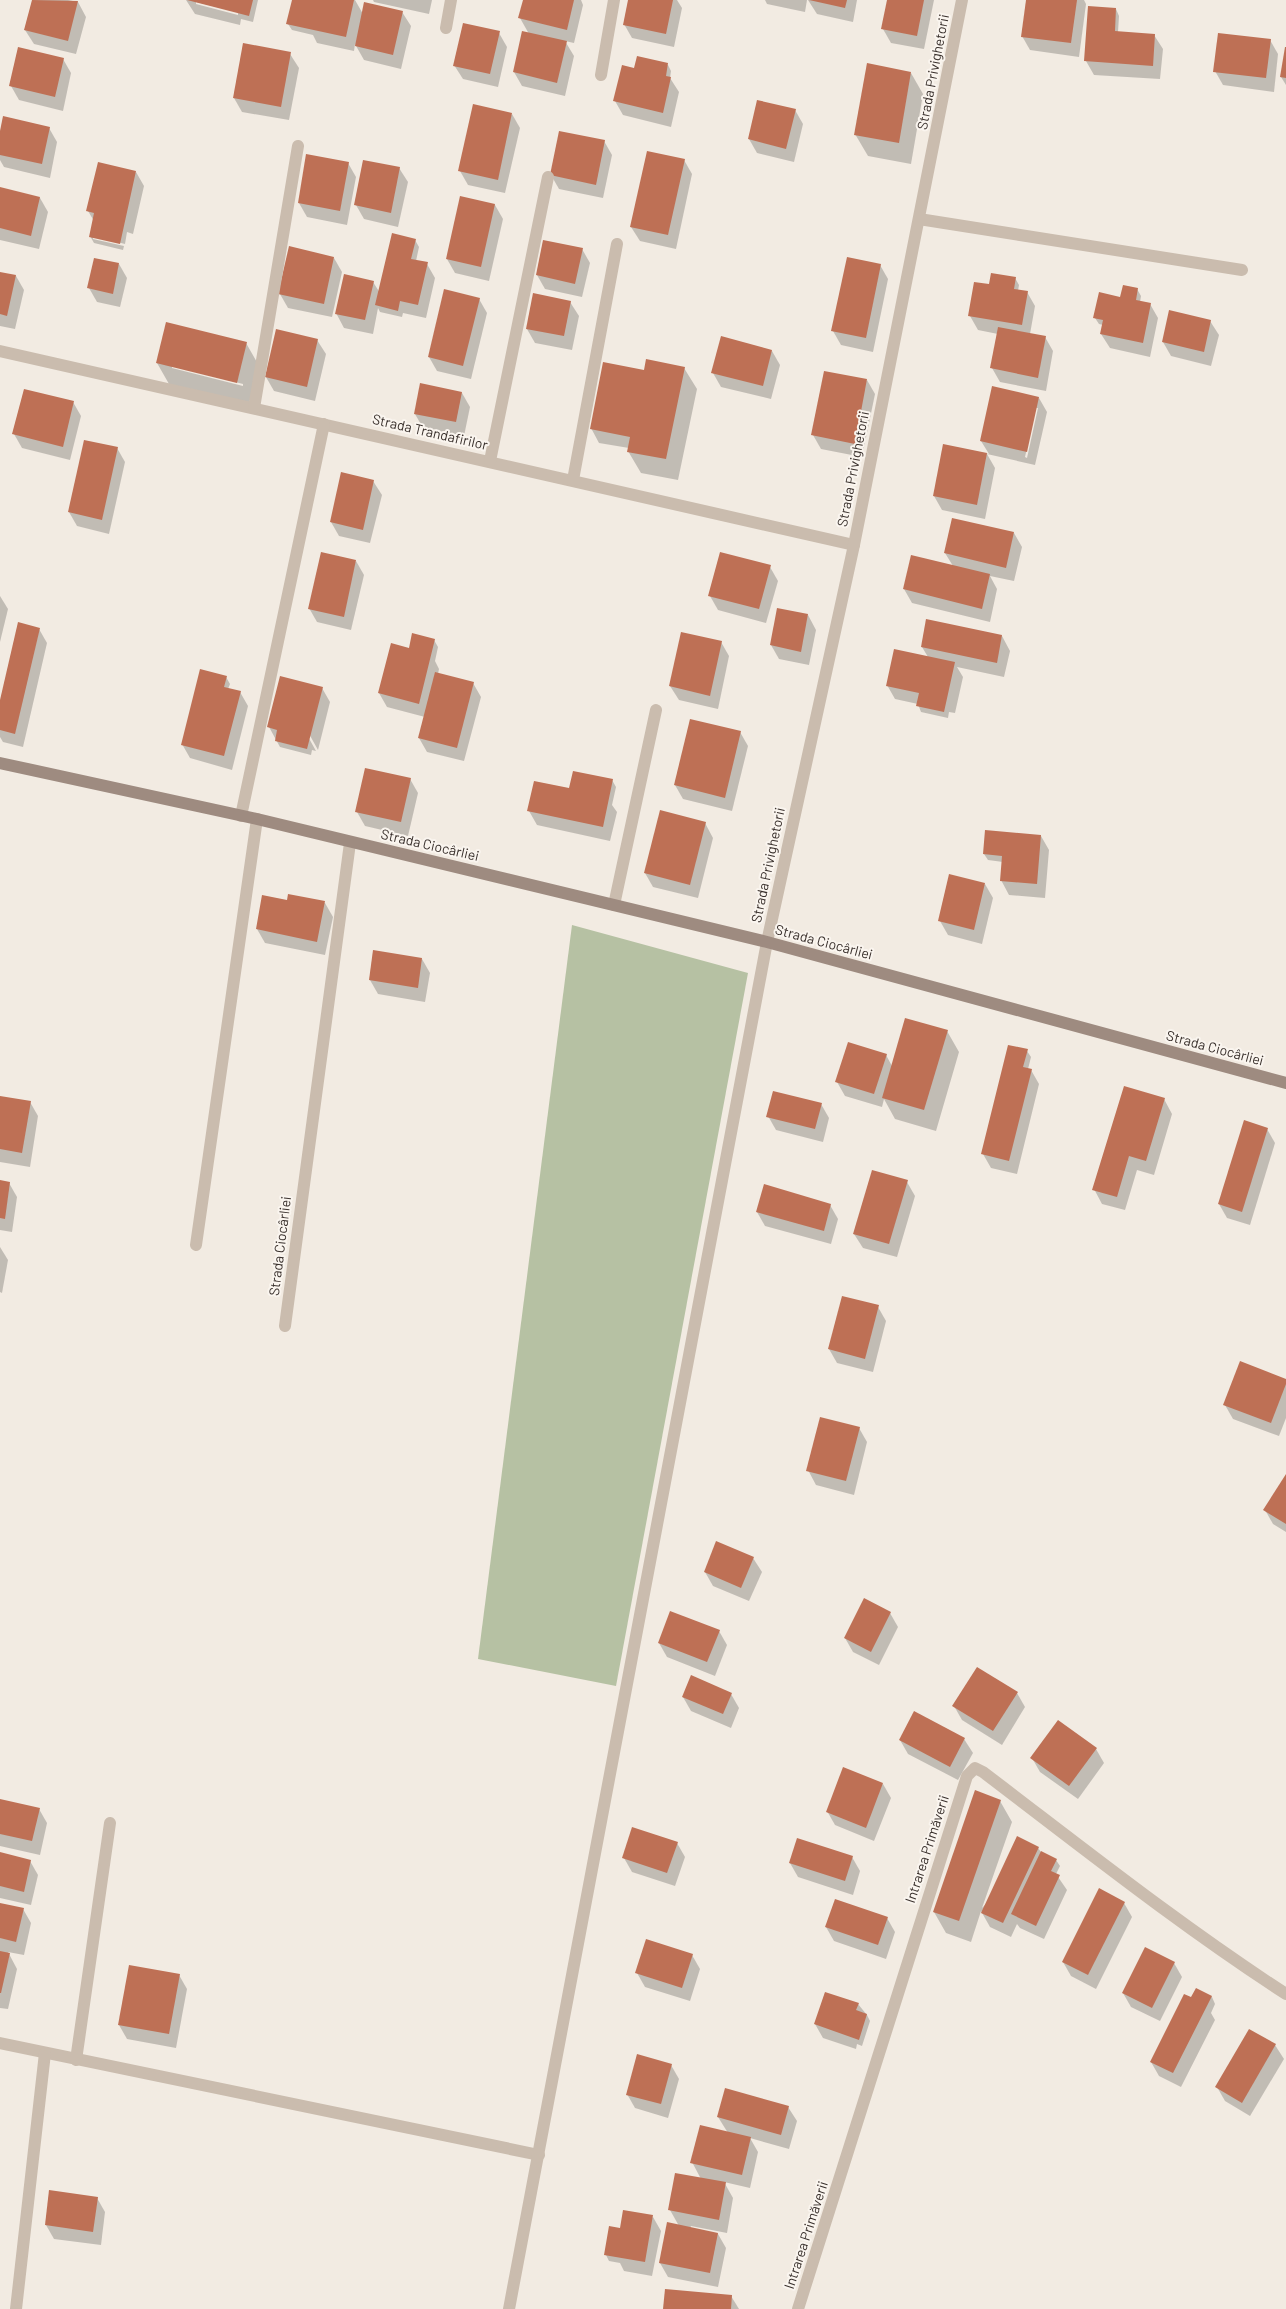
<svg xmlns="http://www.w3.org/2000/svg" width="1286" height="2309" viewBox="0 0 1286 2309" font-family="Barlow,sans-serif">
<rect width="100%" height="100%" fill="#f2ebe2"/>
<!-- green -->
<polygon fill="#b6c1a3" points="572,925 748,973 616,1686 478,1659"/>
<!-- shadow -->
<g fill="#0003" fill-rule="evenodd">
<polygon points="33,0 68,0 78,2 86,17 76,54 34,44 25,30"/>
<path d="M186,0H258L253,22L241,19L240,25L195,14ZM196,2L238,12V15L196,4Z"/>
<polygon points="293,0 355,0 363,14 402,12 411,26 401,69 364,60 355,44 354,51 317,43 313,35 292,30 288,24"/>
<polygon points="373,0 432,0 429,14 374,2"/>
<polygon points="524,0 581,0 583,5 574,43 565,41 574,56 565,96 522,86 514,72 529,34 520,18"/>
<polygon points="629,0 677,0 682,8 674,47 632,38 624,24"/>
<polygon points="765,0 807,0 805,12 767,4"/>
<polygon points="808,0 857,0 853,22 817,14"/>
<polygon points="888,0 934,0 924,49 891,43 883,29"/>
<polygon points="1027,0 1084,0 1086,4 1079,57 1030,50 1022,36"/>
<polygon points="1116,9 1119,16 1118,32 1154,35 1163,49 1160,79 1094,75 1086,61"/>
<polygon points="499,33 507,47 498,87 463,79 454,65"/>
<polygon points="1270,40 1278,54 1274,92 1223,85 1215,71"/>
<polygon points="1286,48 1286,85 1281,77"/>
<polygon points="290,54 299,68 289,120 242,112 234,98"/>
<polygon points="63,59 71,73 63,111 19,100 11,86"/>
<polygon points="668,65 671,71 670,78 679,92 671,127 623,115 615,101 634,69"/>
<polygon points="911,73 923,94 911,164 868,156 855,134"/>
<polygon points="795,110 803,124 794,162 757,153 749,139"/>
<polygon points="512,114 520,128 505,193 468,185 460,171"/>
<polygon points="49,128 57,142 50,178 4,167 0,160 0,137"/>
<polygon points="604,141 612,155 603,198 559,189 551,175"/>
<polygon points="684,160 692,174 676,249 640,241 631,227"/>
<polygon points="348,163 356,177 347,225 307,217 299,203"/>
<polygon points="399,168 408,182 398,227 364,219 356,205"/>
<polygon points="136,172 144,186 133,234 127,232 125,244 93,236 93,239 124,246 123,250 94,243 90,236 94,221 88,211"/>
<polygon points="0,189 40,198 48,212 39,249 0,240"/>
<polygon points="461,197 495,205 503,219 489,281 455,273 447,259"/>
<polygon points="415,240 419,247 416,261 427,264 435,278 426,318 403,313 402,317 380,312 378,308 373,334 344,328 336,313 373,282 380,293"/>
<polygon points="582,249 590,263 582,297 545,289 537,275"/>
<polygon points="334,258 342,272 332,317 288,308 280,294"/>
<polygon points="119,264 127,278 120,307 97,302 89,288"/>
<polygon points="880,265 888,279 873,352 841,345 833,331"/>
<polygon points="0,273 16,276 24,290 15,329 0,326"/>
<polygon points="1015,278 1019,285 1018,291 1027,292 1035,306 1030,334 1045,337 1053,351 1046,391 1000,382 992,368 998,334 978,330 970,316 991,286"/>
<polygon points="1137,289 1141,296 1140,302 1150,304 1158,318 1150,357 1110,348 1101,334 1103,325 1099,324 1095,318"/>
<polygon points="479,299 487,313 471,379 437,371 429,357"/>
<polygon points="570,302 579,316 572,350 535,343 527,329"/>
<polygon points="1210,321 1219,335 1211,366 1171,356 1163,342"/>
<polygon points="317,340 326,354 315,401 274,391 266,377"/>
<path d="M246,343L258,364L249,404L169,384L157,363ZM172,366L243,384V386L172,368Z"/>
<polygon points="772,351 780,365 771,399 721,387 713,373"/>
<polygon points="684,368 697,389 678,480 641,473 628,451 629,448 599,443 591,428 643,371"/>
<polygon points="867,380 875,394 862,457 821,449 813,435"/>
<polygon points="462,393 470,407 464,436 423,428 415,414"/>
<path d="M1039,398L1047,412L1035,465L987,454L995,468L985,519L942,510L934,496L944,445L989,454L981,441ZM1036,408H1038L1027,458L1025,457Z"/>
<polygon points="73,402 81,416 70,460 22,448 14,434"/>
<polygon points="117,448 125,462 109,534 77,526 69,512"/>
<polygon points="373,481 382,495 370,543 339,536 331,522"/>
<polygon points="1014,533 1022,547 1014,581 990,576 997,589 990,622 912,603 904,589 953,566 945,553"/>
<polygon points="356,561 364,575 351,630 317,622 309,608"/>
<polygon points="770,567 778,581 766,623 718,610 710,596"/>
<polygon points="0,596 8,609 0,642"/>
<polygon points="808,615 816,630 809,665 779,659 771,645"/>
<polygon points="927,621 1002,636 1010,651 1004,677 957,667 963,677 955,713 949,712 948,718 921,712 918,704 895,699 887,685 928,657 922,647"/>
<polygon points="39,629 47,643 23,747 3,742 0,737 0,705"/>
<polygon points="434,640 438,647 435,661 439,669 438,674 473,683 481,697 464,761 427,752 419,738 425,717 387,707 379,693 411,650"/>
<polygon points="721,642 729,656 718,709 679,700 670,686"/>
<polygon points="226,677 230,684 228,689 240,692 248,706 232,770 190,758 182,744"/>
<polygon points="322,688 330,702 318,750 308,732 306,733 316,751 312,750 311,755 280,747 269,727"/>
<polygon points="740,732 748,746 732,811 683,799 675,785"/>
<polygon points="410,779 418,793 408,836 365,826 357,812"/>
<polygon points="612,780 616,787 612,805 617,812 610,841 537,825 529,811 570,790"/>
<polygon points="705,823 713,838 698,898 653,887 645,873"/>
<polygon points="1041,836 1049,850 1045,898 1009,895 1001,880 1003,862 988,860 984,854"/>
<polygon points="985,884 993,898 982,944 948,935 940,921"/>
<polygon points="288,902 325,903 333,917 325,955 265,943 257,929"/>
<polygon points="422,959 430,973 425,1002 378,994 370,980"/>
<polygon points="947,1031 959,1052 936,1131 895,1119 884,1099 882,1107 845,1096 837,1082 886,1055 892,1066"/>
<polygon points="1027,1051 1031,1057 1028,1069 1031,1070 1039,1084 1017,1174 991,1168 983,1154"/>
<polygon points="0,1098 30,1102 38,1116 30,1167 0,1162"/>
<polygon points="1164,1099 1172,1114 1154,1175 1137,1170 1125,1210 1102,1204 1094,1189"/>
<polygon points="821,1104 829,1118 823,1142 776,1130 768,1116"/>
<polygon points="1267,1129 1275,1143 1250,1225 1227,1218 1219,1204"/>
<polygon points="0,1181 9,1183 17,1197 12,1232 0,1230"/>
<polygon points="907,1182 915,1196 897,1257 863,1248 854,1234"/>
<polygon points="830,1205 838,1219 831,1244 765,1226 757,1212"/>
<polygon points="0,1247 8,1260 2,1293 0,1292"/>
<polygon points="878,1307 886,1321 873,1372 837,1363 829,1349"/>
<polygon points="1286,1380 1286,1418 1279,1436 1233,1419 1225,1405"/>
<polygon points="859,1428 867,1442 854,1495 816,1485 808,1470"/>
<polygon points="1286,1476 1286,1532 1273,1524 1265,1510"/>
<polygon points="753,1558 762,1572 749,1601 713,1586 705,1572"/>
<polygon points="890,1613 898,1627 879,1665 853,1652 845,1638"/>
<polygon points="719,1631 727,1645 715,1676 667,1657 659,1643"/>
<polygon points="1017,1693 1025,1707 1002,1745 962,1720 954,1706"/>
<polygon points="731,1694 739,1708 731,1728 691,1711 683,1697"/>
<polygon points="964,1739 973,1753 958,1780 908,1754 900,1740"/>
<polygon points="1096,1749 1104,1763 1078,1799 1040,1772 1032,1758"/>
<polygon points="883,1784 891,1798 874,1841 835,1825 827,1811"/>
<polygon points="0,1800 39,1809 47,1823 40,1855 0,1846"/>
<polygon points="1000,1801 1012,1822 982,1908 1038,1848 1041,1852 1056,1860 1060,1866 1056,1874 1067,1890 1044,1939 1020,1928 1017,1924 1011,1937 990,1927 981,1911 971,1942 946,1933 934,1912"/>
<polygon points="677,1843 685,1857 675,1886 632,1872 624,1858"/>
<polygon points="0,1854 30,1861 38,1875 31,1905 0,1898"/>
<polygon points="852,1857 860,1871 853,1895 798,1877 790,1863"/>
<polygon points="1124,1903 1132,1917 1096,1989 1071,1976 1063,1962"/>
<polygon points="0,1904 23,1909 31,1923 24,1955 8,1952 17,1969 8,2009 0,2008"/>
<polygon points="887,1918 895,1932 886,1959 834,1941 826,1927"/>
<polygon points="692,1955 700,1969 690,2001 645,1987 637,1973"/>
<polygon points="1174,1963 1182,1977 1160,2021 1131,2007 1123,1993"/>
<polygon points="179,1975 187,1989 176,2048 127,2039 119,2025"/>
<polygon points="1197,1990 1212,1997 1215,2004 1211,2013 1215,2020 1181,2087 1159,2076 1151,2062"/>
<polygon points="825,1993 858,2004 867,2015 870,2021 862,2046 857,2044 856,2049 823,2038 815,2024"/>
<polygon points="1249,2030 1275,2045 1284,2059 1250,2116 1225,2101 1217,2087"/>
<polygon points="671,2065 679,2079 668,2118 635,2108 627,2094"/>
<polygon points="788,2107 797,2121 789,2149 750,2138 758,2152 750,2188 724,2182 733,2198 727,2233 691,2226 690,2229 718,2234 726,2248 718,2287 668,2277 660,2263 679,2226 670,2210 701,2179 692,2162 728,2133 718,2117"/>
<polygon points="50,2191 97,2198 105,2212 101,2245 54,2239 46,2225"/>
<polygon points="653,2217 661,2231 652,2276 624,2271 620,2263 609,2261 606,2255"/>
<polygon points="731,2296 739,2309 665,2309"/>
</g>
<!-- building -->
<g fill="#be7055">
<polygon points="32,0 78,1 68,41 24,30"/>
<polygon points="187,0 253,0 249,16"/>
<polygon points="292,0 354,0 346,37 286,24"/>
<polygon points="523,0 574,0 567,30 518,18"/>
<polygon points="628,0 673,0 666,34 623,25"/>
<polygon points="809,0 847,0 845,8"/>
<polygon points="887,0 924,0 917,36 881,29"/>
<polygon points="1026,0 1077,0 1071,43 1021,37"/>
<polygon points="364,2 403,11 393,55 355,46"/>
<polygon points="1088,6 1116,8 1115,31 1155,34 1153,66 1084,61"/>
<polygon points="463,23 500,31 490,74 453,66"/>
<polygon points="522,31 567,41 557,83 513,72"/>
<polygon points="1218,33 1271,39 1266,78 1213,72"/>
<polygon points="243,43 291,52 281,107 233,98"/>
<polygon points="18,47 64,58 55,97 9,86"/>
<polygon points="1285,47 1286,47 1286,78 1280,77"/>
<polygon points="637,56 668,63 666,76 671,77 663,113 613,101 622,65 634,68"/>
<polygon points="867,63 911,72 899,143 854,135"/>
<polygon points="757,100 796,109 786,149 748,139"/>
<polygon points="473,104 512,113 498,180 458,171"/>
<polygon points="3,116 50,127 42,164 0,155 0,131"/>
<polygon points="559,131 605,140 596,185 550,175"/>
<polygon points="647,151 685,159 668,235 630,227"/>
<polygon points="306,154 349,162 340,211 298,203"/>
<polygon points="363,160 400,167 391,213 354,205"/>
<polygon points="98,162 136,171 120,244 89,237 94,213 86,211"/>
<polygon points="0,187 40,197 31,236 0,228"/>
<polygon points="460,196 495,204 481,267 446,259"/>
<polygon points="392,233 416,239 411,259 428,262 418,305 400,301 398,311 375,305"/>
<polygon points="543,240 583,248 575,284 536,275"/>
<polygon points="289,246 334,257 324,304 278,294"/>
<polygon points="847,257 881,264 866,338 831,331"/>
<polygon points="94,258 119,263 113,294 87,288"/>
<polygon points="0,272 16,275 7,316 0,314"/>
<polygon points="991,273 1016,277 1014,289 1028,291 1022,325 968,316 974,282 989,284"/>
<polygon points="344,274 374,281 365,320 335,314"/>
<polygon points="1123,285 1138,288 1136,300 1151,303 1143,343 1100,334 1103,320 1093,318 1099,292 1120,297"/>
<polygon points="444,289 480,298 463,366 428,357"/>
<polygon points="533,293 571,301 564,336 526,329"/>
<polygon points="1169,310 1211,320 1204,352 1162,342"/>
<polygon points="166,322 247,342 237,383 156,363"/>
<polygon points="998,327 1046,336 1038,378 990,368"/>
<polygon points="276,329 318,339 307,387 265,377"/>
<polygon points="721,336 772,350 763,386 711,373"/>
<polygon points="646,359 685,367 666,459 627,452 630,437 590,429 603,362 644,370"/>
<polygon points="824,371 867,379 855,444 811,435"/>
<polygon points="420,383 462,392 456,422 414,414"/>
<polygon points="992,386 1039,397 1027,452 980,441"/>
<polygon points="24,389 74,401 63,447 12,434"/>
<polygon points="84,440 118,447 102,520 68,512"/>
<polygon points="943,444 987,453 977,505 933,496"/>
<polygon points="341,472 374,480 363,530 330,522"/>
<polygon points="952,518 1014,532 1006,568 944,553"/>
<polygon points="321,552 356,560 344,617 308,609"/>
<polygon points="720,552 771,565 759,609 708,596"/>
<polygon points="911,555 990,574 982,609 903,589"/>
<polygon points="777,608 808,614 801,652 770,645"/>
<polygon points="926,619 1002,635 997,663 921,647"/>
<polygon points="18,622 40,628 15,734 0,730 0,700"/>
<polygon points="681,632 722,641 710,696 669,686"/>
<polygon points="412,633 435,639 419,704 378,693 391,643 409,648"/>
<polygon points="894,649 955,662 944,712 916,706 919,693 886,686"/>
<polygon points="200,669 227,676 224,687 241,691 224,756 181,745"/>
<polygon points="435,672 474,682 457,748 418,738"/>
<polygon points="280,676 323,687 307,749 275,741 277,730 267,727"/>
<polygon points="690,719 741,731 725,798 674,785"/>
<polygon points="365,768 411,778 401,822 355,812"/>
<polygon points="573,771 613,779 603,827 527,811 534,781 569,788"/>
<polygon points="660,810 706,822 690,885 644,873"/>
<polygon points="985,830 1041,835 1037,884 1000,881 1002,856 983,854"/>
<polygon points="949,874 985,883 974,930 938,921"/>
<polygon points="288,894 325,901 317,942 256,929 262,895 287,900"/>
<polygon points="373,950 422,958 418,988 369,980"/>
<polygon points="905,1018 948,1030 924,1110 882,1098"/>
<polygon points="848,1042 887,1054 874,1094 835,1082"/>
<polygon points="1008,1045 1028,1049 1023,1067 1032,1069 1009,1161 981,1154"/>
<polygon points="1124,1086 1165,1098 1146,1161 1129,1156 1117,1197 1092,1190"/>
<polygon points="773,1091 822,1103 815,1129 766,1117"/>
<polygon points="0,1096 31,1101 22,1153 0,1149"/>
<polygon points="1244,1120 1268,1128 1242,1212 1218,1204"/>
<polygon points="872,1170 908,1180 889,1244 853,1234"/>
<polygon points="0,1180 10,1182 5,1219 0,1218"/>
<polygon points="764,1184 831,1204 824,1231 756,1212"/>
<polygon points="842,1296 879,1305 865,1359 828,1349"/>
<polygon points="1240,1361 1286,1379 1286,1384 1271,1423 1223,1405"/>
<polygon points="820,1417 860,1427 846,1481 806,1471"/>
<polygon points="1286,1474 1286,1524 1263,1510"/>
<polygon points="716,1541 754,1557 741,1588 704,1572"/>
<polygon points="864,1598 891,1612 871,1652 844,1638"/>
<polygon points="670,1611 720,1630 707,1662 658,1643"/>
<polygon points="977,1667 1018,1692 993,1731 952,1706"/>
<polygon points="691,1675 732,1693 723,1714 682,1697"/>
<polygon points="914,1711 965,1738 950,1767 899,1740"/>
<polygon points="1058,1720 1097,1748 1069,1786 1030,1758"/>
<polygon points="843,1767 883,1783 866,1828 826,1812"/>
<polygon points="975,1790 1001,1800 959,1921 933,1912"/>
<polygon points="0,1799 40,1808 32,1841 0,1834"/>
<polygon points="632,1827 678,1842 667,1873 622,1858"/>
<polygon points="1017,1836 1039,1847 1003,1923 981,1913"/>
<polygon points="797,1838 853,1856 845,1881 789,1863"/>
<polygon points="1041,1851 1057,1859 1051,1871 1060,1875 1036,1926 1011,1914"/>
<polygon points="0,1852 31,1860 24,1892 0,1886"/>
<polygon points="1099,1888 1125,1902 1088,1975 1062,1962"/>
<polygon points="835,1899 888,1917 878,1945 825,1927"/>
<polygon points="0,1903 24,1908 16,1942 0,1938"/>
<polygon points="646,1939 693,1954 682,1988 635,1973"/>
<polygon points="1145,1947 1175,1962 1152,2008 1122,1993"/>
<polygon points="0,1951 10,1953 1,1993 0,1993"/>
<polygon points="129,1965 180,1974 169,2034 118,2025"/>
<polygon points="1196,1988 1212,1996 1173,2073 1150,2062 1184,1994 1191,1997"/>
<polygon points="825,1992 859,2003 856,2010 867,2014 859,2040 814,2024"/>
<polygon points="1249,2029 1276,2044 1242,2103 1215,2087"/>
<polygon points="637,2054 672,2064 661,2104 626,2095"/>
<polygon points="725,2088 789,2106 781,2135 717,2117"/>
<polygon points="700,2125 751,2137 742,2175 690,2163"/>
<polygon points="675,2173 726,2182 719,2220 668,2210"/>
<polygon points="49,2190 98,2197 93,2232 45,2225"/>
<polygon points="623,2210 653,2215 645,2262 604,2255 609,2226 620,2228"/>
<polygon points="667,2222 718,2233 710,2273 659,2263"/>
<polygon points="665,2289 732,2295 731,2309 663,2309"/>
</g>
<g fill="none" stroke-linecap="round" stroke-linejoin="round">
<!-- street -->
<g stroke="#cabcae" stroke-width="12">
<polyline points="446,28 451,0"/>
<polyline points="601,75 614,0"/>
<polyline points="919,219 1242,270"/>
<polyline points="0,351 854,545"/>
<polyline points="254,408 298,146"/>
<polyline points="490,461 548,177"/>
<polyline points="573,480 617,244"/>
<polyline points="241,816 324,424"/>
<polyline points="614,905 656,710"/>
<polyline points="196,1245 257,819"/>
<polyline points="285,1326 350,843"/>
<polyline points="0,2043 539,2155"/>
<polyline points="76,2060 110,1823"/>
<polyline points="16,2309 45,2053"/>
<polyline points="509,2309 767,942 854,545 962,0"/>
<path d="M798,2309L967,1776L975,1768L983,1772C1083,1848 1181,1926 1286,1994"/>
</g>
<!-- secondary -->
<polyline stroke="#9e8b80" stroke-width="12" points="0,763 257,819 767,942 1286,1083"/>
</g>
<g text-anchor="middle" stroke-width="4" stroke-linejoin="round" paint-order="stroke">
<!-- street labels -->
<g font-size="14" fill="#39302c" stroke="#faf5ef">
<text transform="translate(933 72) rotate(-79)" y="5">Strada Privighetorii</text>
<text transform="translate(430 432) rotate(13)" y="5">Strada Trandafirilor</text>
<text transform="translate(853 469) rotate(-79)" y="5">Strada Privighetorii</text>
<text transform="translate(430 845) rotate(13)" y="5">Strada Ciocârliei</text>
<text transform="translate(768 865) rotate(-78)" y="5">Strada Privighetorii</text>
<text transform="translate(824 942) rotate(15)" y="5">Strada Ciocârliei</text>
<text transform="translate(1215 1048) rotate(15)" y="5">Strada Ciocârliei</text>
<text transform="translate(280 1246) rotate(-83)" y="5">Strada Ciocârliei</text>
<text transform="translate(927 1849) rotate(-72)" y="5">Intrarea Primăverii</text>
<text transform="translate(806 2235) rotate(-72)" y="5">Intrarea Primăverii</text>
</g>
</g>
</svg>
